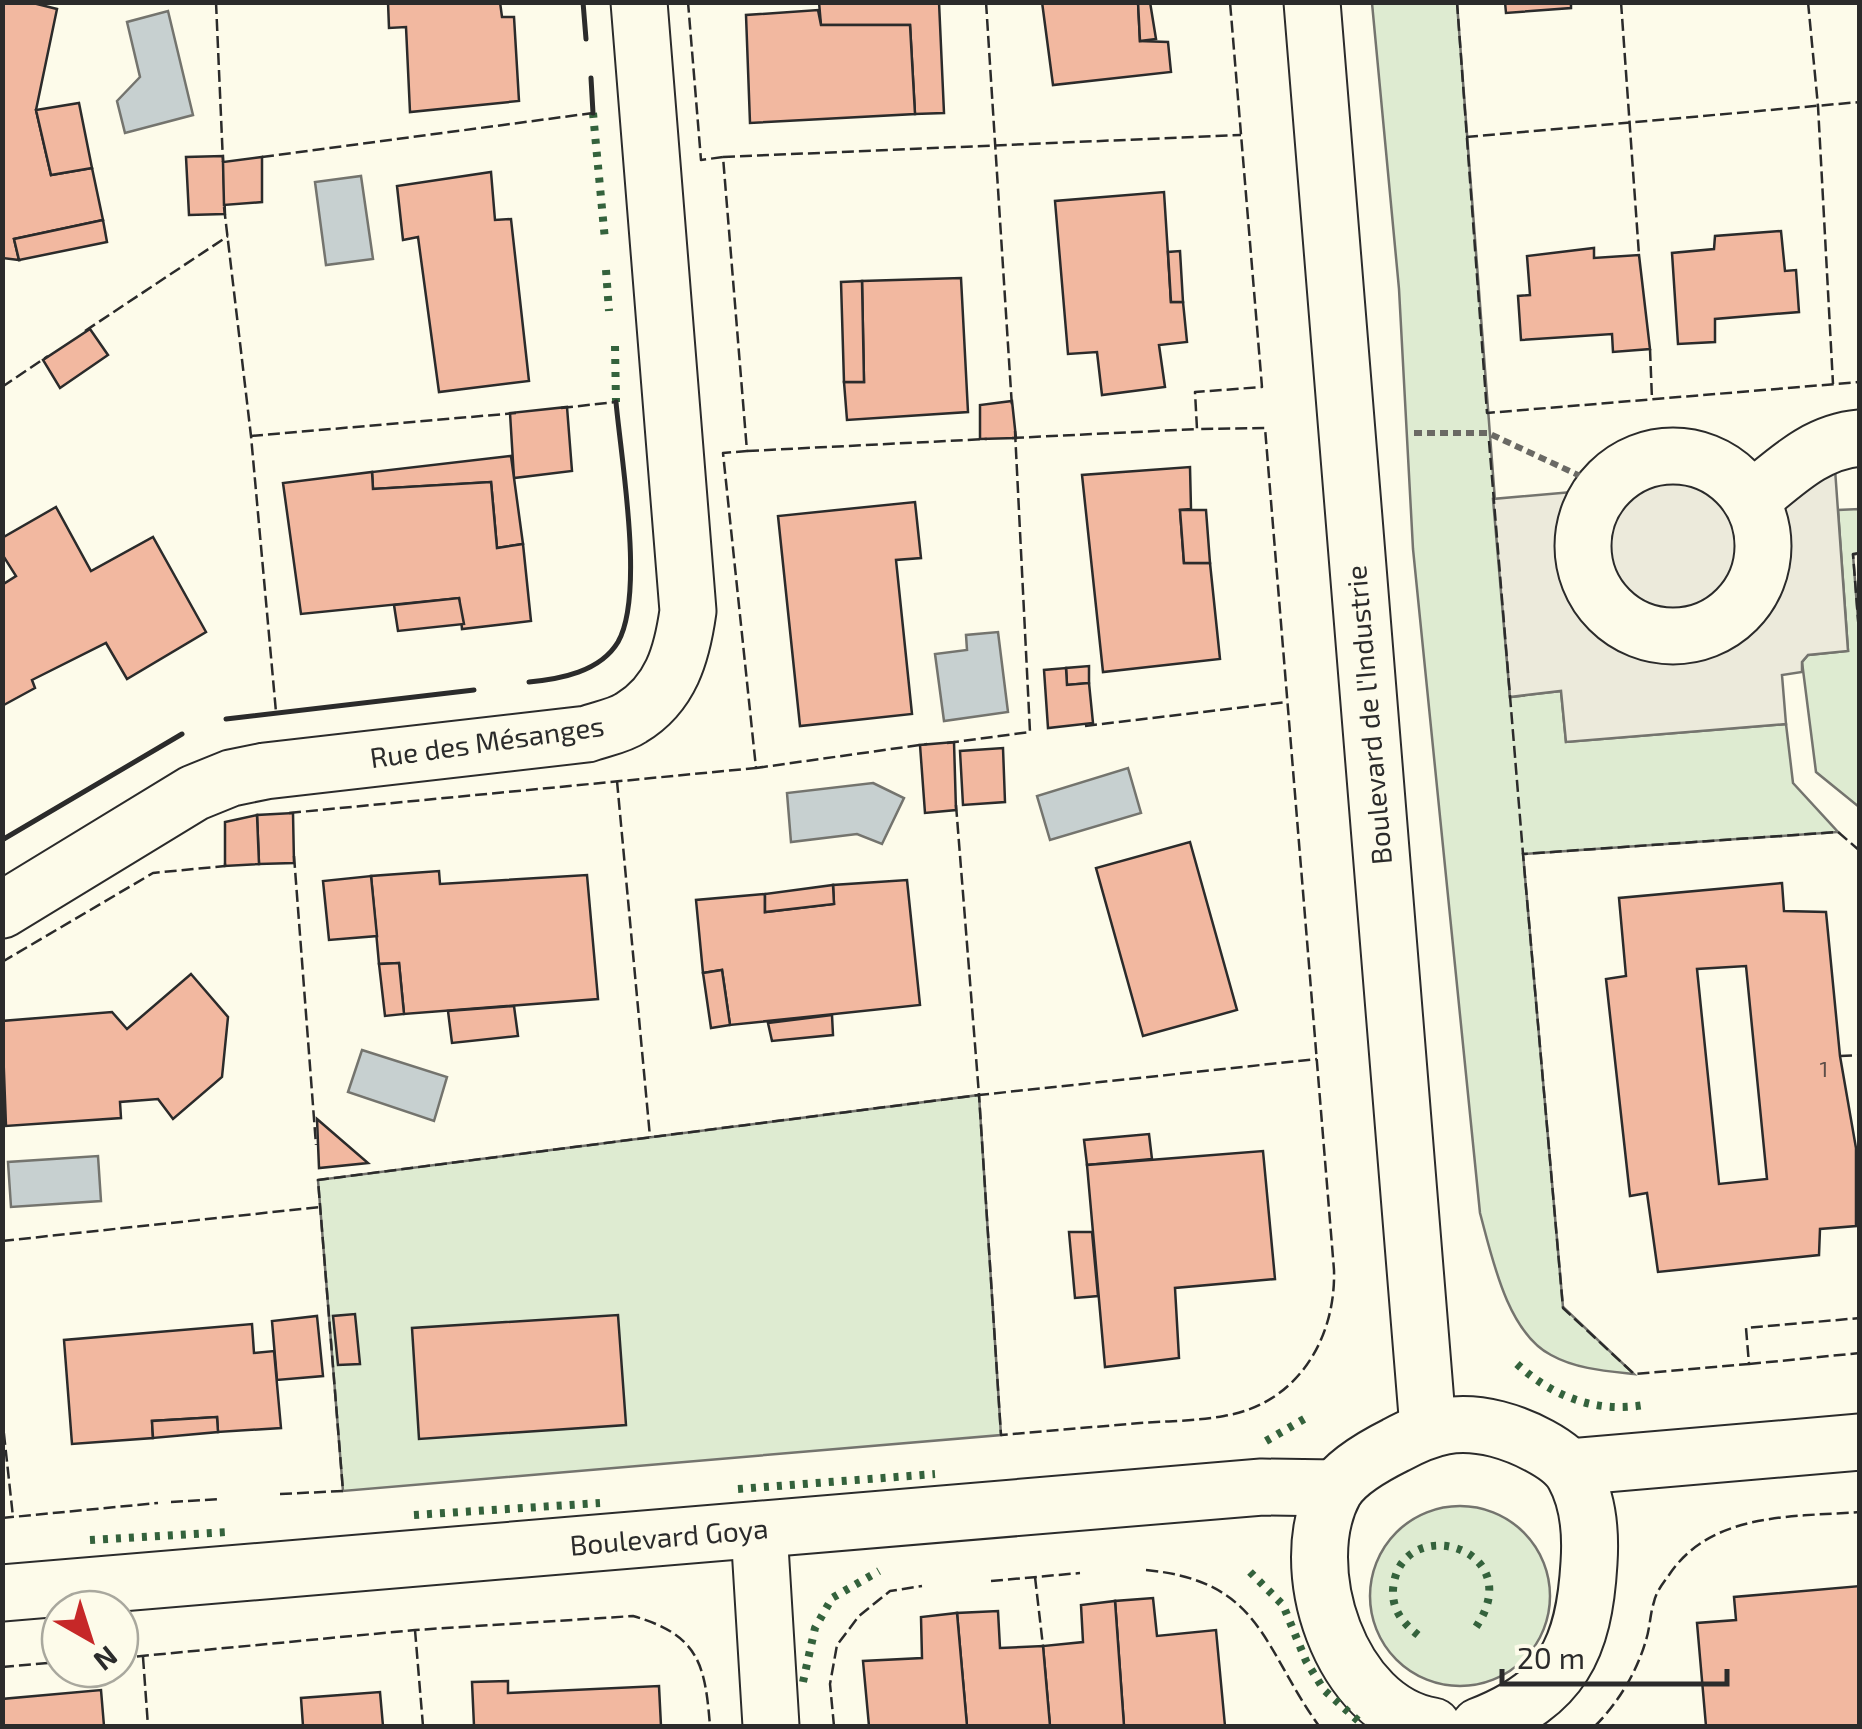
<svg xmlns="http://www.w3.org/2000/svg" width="1862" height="1729" viewBox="0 0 1862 1729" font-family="'Exo 2',sans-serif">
<rect width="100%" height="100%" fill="#fdfbea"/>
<!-- green -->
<g fill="#deebd1" stroke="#74746e" stroke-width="2.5">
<path d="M1372,3H1457L1510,697L1561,691L1566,742L1786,724L1793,783L1838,832L1523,854L1563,1307L1634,1374C1606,1371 1576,1369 1551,1355C1507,1332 1492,1257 1480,1213L1413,549L1399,289Z"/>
<polygon points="1859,509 1859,553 1853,555 1860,645 1859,807 1816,772 1802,662 1808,655 1848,651 1838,510"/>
<polygon points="979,1095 1001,1435 343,1491 318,1180"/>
<circle cx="1460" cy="1596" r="90"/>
</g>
<!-- parking -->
<polygon fill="#eceadb" stroke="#74746e" stroke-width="2.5" points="1835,469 1848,651 1808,655 1802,662 1802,672 1782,675 1786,724 1566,742 1561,691 1510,697 1493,499"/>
<!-- water -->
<g fill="#c7d0d0" stroke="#74746e" stroke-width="2.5">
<polygon points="168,11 193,115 125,133 117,101 140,77 127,22"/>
<polygon points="361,176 373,259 326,265 315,182"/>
<polygon points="998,632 1008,712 944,721 935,654 967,650 966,635"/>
<polygon points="1128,768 1141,813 1050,840 1037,796"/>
<polygon points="873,783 904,798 882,844 857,834 791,842 787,793"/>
<polygon points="362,1050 447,1077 434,1121 348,1092"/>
<polygon points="98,1156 101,1201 11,1207 8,1162"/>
</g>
<!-- building -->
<g fill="#f2b8a0" stroke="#2b2b2b" stroke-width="2.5" fill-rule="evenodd">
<polygon points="2,2 29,2 57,9 36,110 51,175 92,168 103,220 14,239 19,260 2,258"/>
<polygon points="388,2 500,2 502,17 514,17 519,101 410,112 406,27 389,28"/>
<polygon points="819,2 939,2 944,113 915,114 910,25 821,25"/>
<polygon points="1042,2 1138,2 1140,41 1168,42 1171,72 1053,85"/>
<polygon points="1138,2 1150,2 1156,39 1140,41"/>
<polygon points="1505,2 1571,2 1571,8 1506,13"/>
<polygon points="818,10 821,25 910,25 915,114 750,123 746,15"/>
<polygon points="79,103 92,168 51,175 36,110"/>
<polygon points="223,156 225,214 189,215 186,157"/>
<polygon points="262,157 262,202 224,205 223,162"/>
<polygon points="491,172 495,220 511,219 529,381 439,392 418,237 403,240 397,186"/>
<polygon points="1164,192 1171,302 1183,302 1187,342 1159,345 1165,387 1102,395 1097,352 1068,354 1055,201"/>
<polygon points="103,220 107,242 19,260 14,239"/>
<polygon points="1781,231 1785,271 1796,270 1799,312 1715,319 1715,342 1678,344 1672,253 1714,249 1715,236"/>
<polygon points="1594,248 1594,258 1639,255 1650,349 1613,352 1612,334 1521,340 1518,296 1530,295 1527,256"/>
<polygon points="1180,251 1183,302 1171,302 1168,252"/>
<polygon points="961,278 968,412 847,420 844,382 864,382 862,281"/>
<polygon points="862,281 864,382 844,382 841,282"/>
<polygon points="90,329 108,355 60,388 43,360"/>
<polygon points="1012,401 1016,438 980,439 980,405"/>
<polygon points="567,407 572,471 514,478 510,413"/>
<polygon points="511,456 523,544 497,548 491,482 373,489 372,472"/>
<polygon points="1190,467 1191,509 1180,510 1184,563 1210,563 1220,659 1103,672 1082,475"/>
<polygon points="372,472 373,489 491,482 497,548 523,544 531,621 462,629 459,598 301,614 283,483"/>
<polygon points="915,502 921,558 896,560 912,714 800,726 778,516"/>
<polygon points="56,507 91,571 153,537 206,632 127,679 106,643 32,680 35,688 2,706 2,585 16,576 2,554 2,538"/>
<polygon points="1180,510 1206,510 1210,563 1184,563"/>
<polygon points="459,598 464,624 398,631 394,605"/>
<polygon points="1089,666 1089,683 1067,685 1066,668"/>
<polygon points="1066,668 1067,685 1089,683 1093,723 1048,728 1044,670"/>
<polygon points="954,742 956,810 925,813 920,745"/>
<polygon points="1003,748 1005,802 963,805 960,751"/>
<polygon points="293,813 294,863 259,864 257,815"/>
<polygon points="257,815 259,864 225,866 225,822"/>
<polygon points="1190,842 1237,1010 1143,1036 1096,868"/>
<polygon points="439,871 440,884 587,875 598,999 404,1014 399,963 379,964 371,876"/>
<polygon points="371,876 377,936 329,940 323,881"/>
<polygon points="907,880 920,1005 730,1025 722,970 703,973 696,900 765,894 765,912 834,904 833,885"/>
<path d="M1782,883L1784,911L1826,912L1840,1056L1856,1148V1226L1820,1229L1819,1255L1658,1272L1647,1193L1630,1196L1606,979L1626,976L1619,898ZM1746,966L1767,1179L1719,1184L1697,969Z"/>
<polygon points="833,885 834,904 765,912 765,894"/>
<polygon points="399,963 404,1014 385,1016 379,964"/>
<polygon points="722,970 730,1025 711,1028 703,973"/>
<polygon points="191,974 228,1017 222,1077 173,1119 158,1099 120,1102 121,1118 6,1126 2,1021 112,1012 127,1029"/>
<polygon points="514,1006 518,1036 452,1043 448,1011"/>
<polygon points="832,1015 833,1035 772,1041 768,1023"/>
<polygon points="317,1119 368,1163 319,1168"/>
<polygon points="1149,1134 1152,1159 1087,1165 1084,1140"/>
<polygon points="1263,1151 1275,1279 1175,1288 1179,1358 1105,1367 1087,1165"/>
<polygon points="1069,1232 1092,1232 1098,1296 1075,1298"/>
<polygon points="355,1314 360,1364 338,1365 333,1316"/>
<polygon points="618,1315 626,1425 419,1439 412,1328"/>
<polygon points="317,1316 323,1376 277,1380 272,1321"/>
<polygon points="252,1324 254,1353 274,1351 281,1428 218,1432 217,1417 152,1421 153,1438 72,1444 64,1340"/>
<polygon points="217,1417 218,1432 153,1438 152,1421"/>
<polygon points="1860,1586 1860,1726 1706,1726 1697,1623 1736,1620 1734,1597"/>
<polygon points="1153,1598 1157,1636 1216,1630 1225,1726 1124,1726 1115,1601"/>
<polygon points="1115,1601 1124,1726 1050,1726 1043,1646 1083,1642 1081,1605"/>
<polygon points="998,1611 1000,1648 1043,1646 1050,1726 967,1726 957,1613"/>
<polygon points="957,1613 967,1726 869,1726 863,1661 922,1658 921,1617"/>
<polygon points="508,1681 508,1693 659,1686 661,1726 474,1726 472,1682"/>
<polygon points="101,1690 104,1726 2,1726 2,1699"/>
<polygon points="380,1692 383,1726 303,1726 301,1698"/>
</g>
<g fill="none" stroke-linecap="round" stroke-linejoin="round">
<!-- minor casing -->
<g stroke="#2b2b2b" stroke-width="59">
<g id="minor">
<polyline points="1312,2 1428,1428"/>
<circle cx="1673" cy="546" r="90"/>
<path d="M1751,500C1785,473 1814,442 1860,438"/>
<path d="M2,910L194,793L231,778L265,771L587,734C601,729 619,726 631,718C671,694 682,654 688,611L639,2"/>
<polyline points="1570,1467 1860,1442"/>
<polyline points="759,1530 771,1726"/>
<polyline points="2,1593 1262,1487 1336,1488"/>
<path d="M1433,1726C1340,1711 1293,1566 1335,1490C1347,1471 1376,1455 1396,1445C1431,1426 1457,1419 1497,1429C1520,1435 1562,1453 1574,1475C1589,1502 1591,1533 1589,1563C1584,1649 1562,1694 1479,1726"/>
</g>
</g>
<!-- path -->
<polyline stroke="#6a6964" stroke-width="6" stroke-dasharray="8 5" stroke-linecap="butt" points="1414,433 1488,433 1606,488"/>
<!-- minor -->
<use href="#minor" stroke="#fdfbea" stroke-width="55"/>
<!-- hedge -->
<g stroke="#34623c" stroke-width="8" stroke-dasharray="5 8" stroke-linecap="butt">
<polyline points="593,113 605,240"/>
<polyline points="606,270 609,311"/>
<polyline points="615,346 616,402"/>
<path d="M1517,1364C1553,1397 1596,1413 1644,1405"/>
<polyline points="1266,1441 1311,1415"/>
<polyline points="738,1489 935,1474"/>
<polyline points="414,1515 600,1503"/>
<polyline points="90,1540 227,1532"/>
<polyline points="1250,1572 1283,1605 1306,1661 1324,1690 1364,1726"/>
<path d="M1418,1635C1403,1623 1392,1610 1393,1590C1398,1511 1531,1546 1476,1627"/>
<polyline points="803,1682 815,1628 832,1598 879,1571"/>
</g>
<!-- fence -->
<g stroke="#2b2b2b" stroke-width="2.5" stroke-dasharray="12 5" stroke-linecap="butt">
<polyline points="216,2 223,162"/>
<polyline points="986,2 1012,407"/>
<polyline points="1457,2 1487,413 1860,382"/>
<polyline points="1621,2 1639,255"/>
<polyline points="1808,2 1818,106 1833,384"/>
<polyline points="1466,137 1860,102"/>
<polyline points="262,157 593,113"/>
<polyline points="723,157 1241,135"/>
<polyline points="224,207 251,436 276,712"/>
<polyline points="85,331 228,236"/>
<polyline points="1650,349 1652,399"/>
<polyline points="2,387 48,356"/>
<polyline points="561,408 616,402"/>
<polyline points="251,436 516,413"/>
<polyline points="1012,438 1197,429"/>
<polyline points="1489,441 1523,854"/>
<polyline points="747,451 987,439"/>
<polyline points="1860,553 1853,554 1860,645"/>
<polyline points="1085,726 1287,702"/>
<polyline points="947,743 1030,732 1015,431"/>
<polyline points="756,768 927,744"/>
<polyline points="617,781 650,1137"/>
<polyline points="956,805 979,1095 1317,1059"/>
<polyline points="289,813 756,768 723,453 747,451 723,157 701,160 688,2"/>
<polyline points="1860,851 1838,832 1523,854 1563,1308 1634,1374 1749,1364 1746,1328 1860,1318"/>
<polyline points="294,856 316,1145"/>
<polyline points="2,962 153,873 225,866 225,862"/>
<polyline points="1840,1056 1860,1055"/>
<polyline points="2,1241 320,1207"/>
<polyline points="1749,1364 1860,1353"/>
<polyline points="2,1416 13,1517"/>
<path d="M280,1494L343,1491L318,1180L979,1095L1001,1435C1047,1431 1093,1427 1140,1423C1168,1421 1197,1421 1224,1416C1297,1404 1336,1339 1334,1270L1265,428L1197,429L1195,392L1262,387L1230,2"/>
<polyline points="171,1502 220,1499"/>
<polyline points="2,1518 158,1503"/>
<path d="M1146,1570C1262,1581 1262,1647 1319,1726"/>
<polyline points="1035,1577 1043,1646"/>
<polyline points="991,1581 1080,1573"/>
<polyline points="415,1630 423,1726"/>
<polyline points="143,1657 148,1726"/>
<path d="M120,1658L415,1630L633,1616C699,1635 705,1664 710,1726"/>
<polyline points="2,1667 60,1662"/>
<polyline points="834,1726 830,1684 837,1645 859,1616 890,1591 922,1586"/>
<path d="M1595,1726C1618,1703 1637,1672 1646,1640C1650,1628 1650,1614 1654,1602C1656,1592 1663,1583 1669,1575C1711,1512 1792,1517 1860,1512"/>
</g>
<!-- wall -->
<g stroke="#2b2b2b" stroke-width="5">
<polyline points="583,2 586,39"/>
<polyline points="591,78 593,113"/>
<path d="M529,682C560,679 600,672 618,642C645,594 621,459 616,402"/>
<polyline points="226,719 474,690"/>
<polyline points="2,840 182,734"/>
</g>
</g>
<g text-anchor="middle" stroke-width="8" stroke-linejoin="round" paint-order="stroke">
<!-- number labels -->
<g font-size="22" fill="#5d4e48">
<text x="1824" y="1077">1</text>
</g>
<!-- street labels -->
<g font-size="28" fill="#2b2b2b" stroke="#fdfbea">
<text transform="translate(1369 715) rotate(-95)" y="10">Boulevard de l'Industrie</text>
<text transform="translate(487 742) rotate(-8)" y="10">Rue des Mésanges</text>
<text transform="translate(669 1537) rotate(-5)" y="10">Boulevard Goya</text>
</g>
</g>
<!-- border -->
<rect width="1862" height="1729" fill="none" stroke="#2b2b2b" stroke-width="10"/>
<!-- north arrow -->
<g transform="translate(90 1639) rotate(141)"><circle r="48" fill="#fdfbea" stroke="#a9a89e" stroke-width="2.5"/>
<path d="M0-8L18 38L0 25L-18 38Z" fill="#c62828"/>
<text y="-15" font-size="28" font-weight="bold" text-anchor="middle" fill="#2b2b2b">N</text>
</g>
<!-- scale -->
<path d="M1502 1669v15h225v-15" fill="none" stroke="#2b2b2b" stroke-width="5"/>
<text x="1517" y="1669" font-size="30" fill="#2b2b2b" stroke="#fdfbea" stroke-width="8" paint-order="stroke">20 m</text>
</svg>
